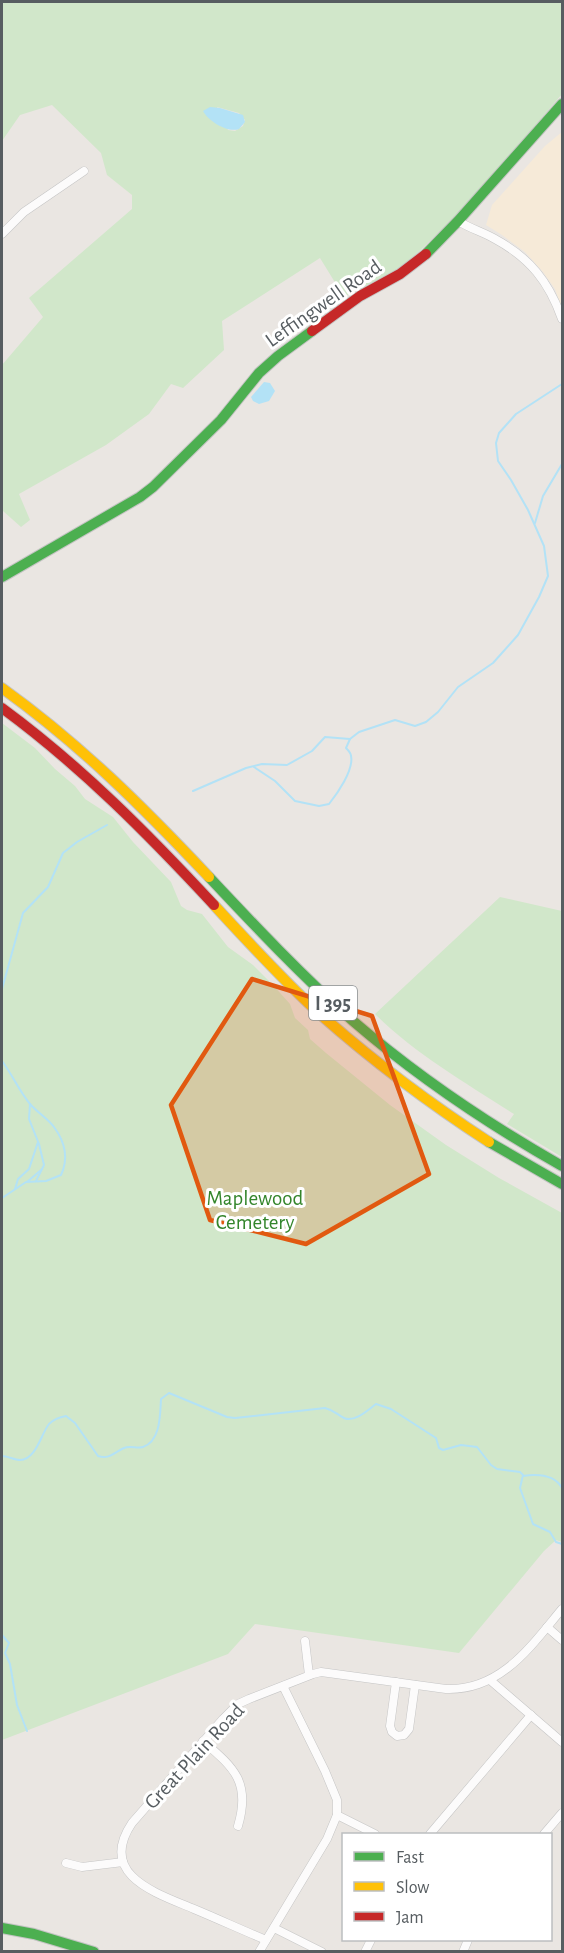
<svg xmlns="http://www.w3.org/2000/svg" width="564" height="1953" viewBox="0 0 564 1953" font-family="'Alegreya Sans',sans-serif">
<rect width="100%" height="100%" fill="#eae6e2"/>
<!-- commercial -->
<polygon fill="#f6ead8" points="562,132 562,309 555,289 543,272 525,252 502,235 486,225 492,205 545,146"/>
<!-- green -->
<g fill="#d1e7ca" fill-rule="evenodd">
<path d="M2,2H562V94L471,201L403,267L344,297L320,258L222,321L224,350L183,388L171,384L149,414L106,445L19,494L30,520L21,527L3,511L2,507V365L43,317L29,298L132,209V195L107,175L101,153L52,105L20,115L2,141ZM217,107L239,113L245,120L243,126L235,131L228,130Z"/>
<polygon points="2,723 35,748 55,769 75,786 85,799 113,817 133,842 171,882 181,906 187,910 202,914 228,947 253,965 272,984 290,1004 295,1018 308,1030 310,1039 326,1053 390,1105 446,1145 499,1178 562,1213 562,1542 556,1540 544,1551 459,1653 255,1624 228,1654 2,1740"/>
<path d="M500,897L562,911V1157L507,1124L514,1114C466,1083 415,1054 375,1014Z"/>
</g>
<!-- water -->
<g fill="#b3e2f6">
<path d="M210,107L220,108L243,115L245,122L239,129C228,133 209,122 203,111Z"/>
<polygon points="264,382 270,383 275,391 269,401 259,404 253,401 251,397"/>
</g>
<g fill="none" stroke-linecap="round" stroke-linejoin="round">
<!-- stream -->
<g stroke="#b3e2f6" stroke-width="2">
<polyline points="535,523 543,496 562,464"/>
<path d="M254,767L275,781L295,801L319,806L329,804C337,794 354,770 351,756C351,753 348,750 346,748L350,739"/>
<polyline points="193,791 246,768 262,764 287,765 312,751 325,737 350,739 359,732 395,720 415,726 426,722 438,712 458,687 493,663 518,635 539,597 548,576 544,546 528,510 511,480 498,461 496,443 499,433 516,414 562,384"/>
<polyline points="2,989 23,913 48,887 63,853 77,842 107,825"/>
<path d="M2,1061C12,1074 19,1091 30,1104C37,1112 47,1118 54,1127C65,1142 69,1158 61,1175L46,1181L26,1182L2,1198"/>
<polyline points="30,1104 29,1119 39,1144 44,1165 36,1181"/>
<polyline points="27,1182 41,1170"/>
<polyline points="15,1189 18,1179 29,1169 38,1142"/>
<path d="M2,1456C8,1456 14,1460 20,1460C36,1460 41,1434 49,1424C53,1420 60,1417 66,1416L75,1423L98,1456C109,1460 115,1452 124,1448C130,1445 137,1449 143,1447C161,1441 160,1414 161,1399L169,1393L227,1417L235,1418L325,1408C336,1411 336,1414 344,1418C354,1423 368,1410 376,1404L391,1409L436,1438L439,1448L443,1450L461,1445L477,1447L491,1465L497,1469L520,1472L523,1475L520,1488L533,1524L550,1532L556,1542L562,1544"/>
<path d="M523,1476C537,1474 554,1474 562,1488"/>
<polyline points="2,1635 9,1643 5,1653 10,1664 17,1705 27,1731"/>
</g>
<!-- street casing -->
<g stroke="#c5c5c5" stroke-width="9">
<g id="street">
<path d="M458,221C471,229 483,232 495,239C530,258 549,282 562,319"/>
<polyline points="2,234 24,212 84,171"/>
<polyline points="547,1627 562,1640"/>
<polyline points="305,1641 309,1675"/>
<polyline points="490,1680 562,1742"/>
<polyline points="396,1682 390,1726 392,1732 397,1736 404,1735 409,1729 415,1685"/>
<path d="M203,1741C234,1768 251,1782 238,1826"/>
<polyline points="337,1815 375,1834"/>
<polyline points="430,1834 531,1715"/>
<polyline points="544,1834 562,1813"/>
<polyline points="66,1863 82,1867 123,1862"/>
<polyline points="274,1928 322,1952"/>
<path d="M266,1940C242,1930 218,1919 194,1909C156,1893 97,1875 132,1823L223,1719L238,1704L249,1699L313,1674L321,1672L446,1689C501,1691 531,1646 562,1609"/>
<polyline points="259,1952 327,1839 337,1815 337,1800 325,1771 283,1686"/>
<polyline points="365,1952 371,1940"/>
<polyline points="463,1952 468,1940"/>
</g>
</g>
<!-- fast casing -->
<g stroke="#c4c4c3" stroke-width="12">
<g id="fast">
<polyline points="426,254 458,221 562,104"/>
<polyline points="2,577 140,497 153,487 221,420 259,373 278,356 312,331"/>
<path d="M209,877C255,926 302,976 353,1021C418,1077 488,1124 562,1166"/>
<polyline points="489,1142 562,1184"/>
<polyline points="2,1928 34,1934 94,1952"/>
</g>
</g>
<!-- slow casing -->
<g stroke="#c4c4c3" stroke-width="12">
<g id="slow">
<path d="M2,688C80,744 143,807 209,877"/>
<path d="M214,905C248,942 283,980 320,1014C373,1061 429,1103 489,1142"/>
</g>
</g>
<!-- jam casing -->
<g stroke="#c4c4c3" stroke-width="12">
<g id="jam">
<polyline points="312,331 360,296 400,274 426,254"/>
<path d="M2,708C81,766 148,834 214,905"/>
</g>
</g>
<!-- street -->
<use href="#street" stroke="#fcfbfb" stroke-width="8"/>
<!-- fast -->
<use href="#fast" stroke="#4caf50" stroke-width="10"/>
<!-- slow -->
<use href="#slow" stroke="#ffc107" stroke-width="10"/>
<!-- jam -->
<use href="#jam" stroke="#c62828" stroke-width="10"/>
</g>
<!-- marked area -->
<path fill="#e15910" fill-opacity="0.2" stroke="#e15910" stroke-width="4.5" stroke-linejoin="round" d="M252,979L372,1016L429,1174L306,1244L210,1220L171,1105Z"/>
<g text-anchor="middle" stroke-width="6" stroke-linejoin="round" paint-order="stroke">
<!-- shield labels -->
<rect fill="#fff" stroke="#898e90" stroke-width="1.5" x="309" y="986" width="48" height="34" rx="4.5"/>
<g font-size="20" font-weight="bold" fill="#575d61">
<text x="333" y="1010">I 395</text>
</g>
<!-- street labels -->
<g font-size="21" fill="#575d61" stroke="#fff">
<text transform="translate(323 303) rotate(-35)" y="7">Leffingwell Road</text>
<text transform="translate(194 1756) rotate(-47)" y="7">Great Plain Road</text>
</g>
<!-- park labels -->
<g font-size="21" fill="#33852b" stroke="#fff">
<text x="255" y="1205">Maplewood<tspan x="255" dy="24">Cemetery</tspan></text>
</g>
</g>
<!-- border -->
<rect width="564" height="1953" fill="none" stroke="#575d61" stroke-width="6"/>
<!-- legend -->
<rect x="342" y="1833" width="210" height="108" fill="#ffffff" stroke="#bcbec0" stroke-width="1.5"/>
<rect x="354" y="1852" width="30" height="9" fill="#4caf50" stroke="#bcbec0" stroke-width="1.5"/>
<text x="396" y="1863" font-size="18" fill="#575d61">Fast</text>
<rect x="354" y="1882" width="30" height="9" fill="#ffc107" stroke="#bcbec0" stroke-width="1.5"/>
<text x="396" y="1893" font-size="18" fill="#575d61">Slow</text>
<rect x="354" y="1912" width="30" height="9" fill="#c62828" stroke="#bcbec0" stroke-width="1.5"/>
<text x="396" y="1923" font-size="18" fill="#575d61">Jam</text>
</svg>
